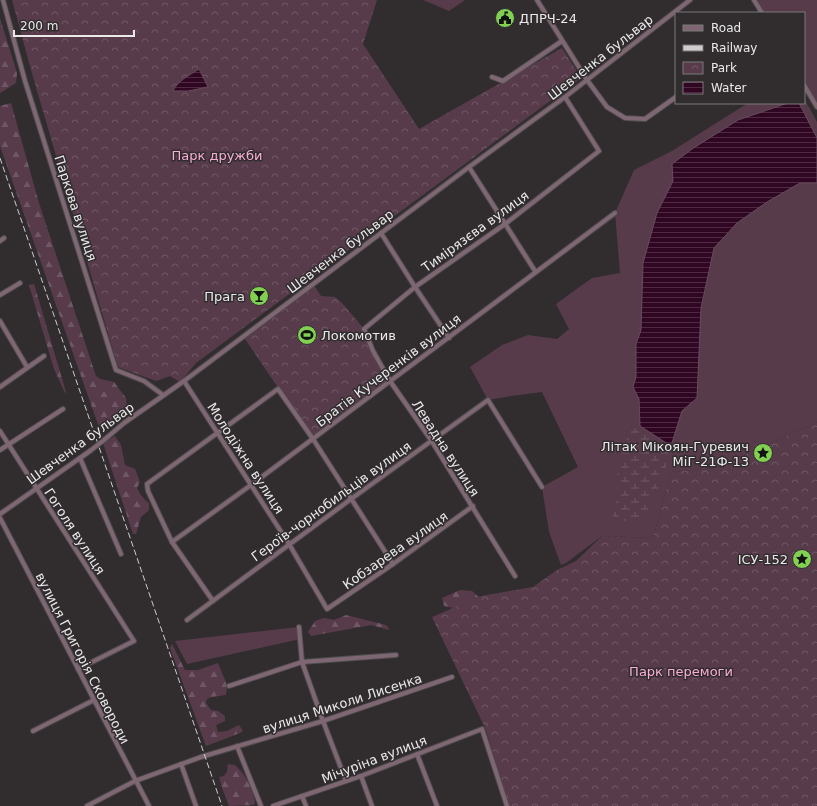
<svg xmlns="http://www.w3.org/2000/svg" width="817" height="806" viewBox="0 0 817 806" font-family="'DejaVu Sans',sans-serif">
<defs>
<pattern id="forest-firs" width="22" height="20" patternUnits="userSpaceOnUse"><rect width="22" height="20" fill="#583b4b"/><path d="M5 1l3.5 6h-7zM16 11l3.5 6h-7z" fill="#705765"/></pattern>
<pattern id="wetland-marsh" width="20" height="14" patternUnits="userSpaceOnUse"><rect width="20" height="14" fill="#583b4b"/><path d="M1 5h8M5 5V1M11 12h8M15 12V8" fill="none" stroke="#705765"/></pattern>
<pattern id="park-crowns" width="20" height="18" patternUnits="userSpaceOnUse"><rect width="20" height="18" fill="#583b4b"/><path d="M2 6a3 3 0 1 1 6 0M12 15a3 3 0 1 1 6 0" fill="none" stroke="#705765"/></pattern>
<pattern id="water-rules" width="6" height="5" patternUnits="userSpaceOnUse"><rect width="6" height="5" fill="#300722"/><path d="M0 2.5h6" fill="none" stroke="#4e2b42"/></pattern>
</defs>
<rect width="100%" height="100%" fill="#312d2f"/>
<!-- green -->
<g fill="#583b4b">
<polygon points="423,0 465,0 449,11"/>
<polygon points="754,0 817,0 817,107 804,85 804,13 762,13"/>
<polygon points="804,98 817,122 817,422 716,468 671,472 653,538 602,536 566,563 561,565 549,532 542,487 578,467 542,392 511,396 488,400 470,367 502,345 528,335 557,339 569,329 556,304 592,278 620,273 615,213 634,170 672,151 748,103 804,103"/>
<polygon points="299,627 300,639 187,664 175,641"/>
</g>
<!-- forest -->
<g fill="url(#forest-firs)">
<polygon points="0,18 17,73 16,83 0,93"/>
<polygon points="11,103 39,203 96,376 100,379 114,382 126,398 127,408 100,430 0,146 0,106"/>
<polygon points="34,284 66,392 65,393 54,369 29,285"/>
<path d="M115,436L121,445L125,465L135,469L140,482L137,488C140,494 143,499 149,503V510L141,517L136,534H133L103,443Z"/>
<polygon points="460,590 472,591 481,599 463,610 444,606 442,598"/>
<polygon points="346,615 386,625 388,627 389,630 371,625 311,636 308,632 315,621 324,618 334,620"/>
<polygon points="172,644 185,670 198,670 218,663 227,685 226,695 211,697 207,699 206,703 211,710 218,711 225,716 225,721 216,725 218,732 227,731 239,725 243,731 240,733 206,746 170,648"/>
<path d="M228,764L235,765C246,775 253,788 255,803L253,805L229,806L222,788L219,777L224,776L227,772Z"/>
</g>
<!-- wetland -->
<polygon fill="url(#wetland-marsh)" points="640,426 671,446 665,473 644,518 634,522 622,521 611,515 620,491 617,476 622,454 629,432"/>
<!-- park -->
<g fill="url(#park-crowns)">
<polygon points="12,0 377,0 363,44 419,129 562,48 581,78 196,363 180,382 170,376 156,381 118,367 33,77"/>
<polygon points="313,284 321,296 335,297 343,304 364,329 390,381 313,439 243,336"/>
<polygon points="817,422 817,806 508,806 486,730 432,617 481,596 533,587 557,570 576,561 602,536 653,538 671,472 716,468"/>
</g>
<!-- water -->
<g fill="url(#water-rules)" stroke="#684a5e">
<path d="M199,69L208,87L188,91H173C177,81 190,75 199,69Z"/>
<polygon points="788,103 799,103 817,138 817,183 800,183 767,202 737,223 714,248 701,308 697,398 682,411 671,446 640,426 639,399 633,387 636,377 636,344 641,330 643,263 657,213 673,181 672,164 692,149 738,120"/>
</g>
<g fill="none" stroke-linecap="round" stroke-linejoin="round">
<!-- street casing -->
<g stroke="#4f4b4d" stroke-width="6">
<g id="street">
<polyline points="3,0 25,81 116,370 144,381 163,395"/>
<polyline points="537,0 587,80 607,107 625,118 645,119 676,97"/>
<polyline points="754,0 762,13"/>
<polyline points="492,77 503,81 562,41"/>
<polyline points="804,85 817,107"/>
<polyline points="469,167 535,271"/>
<polyline points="381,233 415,287 449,338"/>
<polyline points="0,241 4,238"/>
<polyline points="0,295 20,283"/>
<polyline points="0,321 27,367"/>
<polyline points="184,381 289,544 327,609 393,564 473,506"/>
<polyline points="0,387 44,356"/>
<polyline points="0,431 134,641 78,669"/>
<polyline points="104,440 124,423 184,381 469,167 565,97 690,0"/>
<polyline points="0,450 63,409"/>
<polyline points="80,458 121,554"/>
<polyline points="0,514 90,451"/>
<polyline points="0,518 149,806"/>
<polyline points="172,542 251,485 615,213"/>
<polyline points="515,576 431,440 390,381 373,351 364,329 415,287 505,224 599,151 565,97"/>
<polyline points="213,601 172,542 148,491 147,484 278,389 313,439 393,564"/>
<polyline points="187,620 351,499 488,400 542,487"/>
<polyline points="299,627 302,662 323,721 346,781"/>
<polyline points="229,686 302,662 396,655"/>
<polyline points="33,731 94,700"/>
<polyline points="237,746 261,806"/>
<polyline points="417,754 437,806"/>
<polyline points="181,764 196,806"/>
<polyline points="361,776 372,806"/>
<polyline points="302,796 306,806"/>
<polyline points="87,806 135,781 201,757 323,721 452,677"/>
<polyline points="273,806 361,776 482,729 507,806"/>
</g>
</g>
<!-- street -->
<use href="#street" stroke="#7e6773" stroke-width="4"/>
<!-- rail -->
<polyline stroke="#cecccd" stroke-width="1" stroke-dasharray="6 3" stroke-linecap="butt" points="0,158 222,806"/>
<!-- street-bridge casing -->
<g stroke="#4f4b4d" stroke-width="6" stroke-linecap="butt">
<polyline id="street-bridge" points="90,451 104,440"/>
</g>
<!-- street-bridge -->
<use href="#street-bridge" stroke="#7e6773" stroke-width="4"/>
</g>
<!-- icons -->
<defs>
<g id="civic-disc" transform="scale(1)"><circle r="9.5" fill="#81d051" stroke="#312d2f"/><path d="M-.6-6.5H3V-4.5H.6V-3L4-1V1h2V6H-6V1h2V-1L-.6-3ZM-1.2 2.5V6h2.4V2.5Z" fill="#111"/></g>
<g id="bar-disc" transform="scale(1)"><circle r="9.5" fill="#81d051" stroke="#312d2f"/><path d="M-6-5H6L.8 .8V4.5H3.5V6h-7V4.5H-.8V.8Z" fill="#111"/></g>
<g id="stadium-disc" transform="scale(1)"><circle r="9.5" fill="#81d051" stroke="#312d2f"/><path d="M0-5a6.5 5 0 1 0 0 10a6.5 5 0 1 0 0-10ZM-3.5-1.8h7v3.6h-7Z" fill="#111"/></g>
<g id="sight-disc" transform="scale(1)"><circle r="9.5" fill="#81d051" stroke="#312d2f"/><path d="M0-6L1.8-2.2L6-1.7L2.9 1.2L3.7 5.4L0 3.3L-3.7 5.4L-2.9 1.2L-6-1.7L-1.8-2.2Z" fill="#111"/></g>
</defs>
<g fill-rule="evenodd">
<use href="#civic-disc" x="505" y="18"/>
<use href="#bar-disc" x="259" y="296"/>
<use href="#stadium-disc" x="307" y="335"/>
<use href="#sight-disc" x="763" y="453"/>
<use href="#sight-disc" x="802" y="559"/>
</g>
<g text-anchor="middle" stroke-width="3" stroke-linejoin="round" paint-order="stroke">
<!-- poi labels -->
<g font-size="13" fill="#eae8e9" stroke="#312d2f" text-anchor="end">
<text x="519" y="23" text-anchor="start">ДПРЧ-24</text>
<text x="245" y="301">Прага</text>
<text x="321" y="340" text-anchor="start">Локомотив</text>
<text x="749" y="451">Літак Мікоян-Гуревич<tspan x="749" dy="15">МiГ-21Ф-13</tspan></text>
<text x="788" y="564">ІСУ-152</text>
</g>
<!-- street labels -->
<g font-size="13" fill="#eae8e9" stroke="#312d2f">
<text transform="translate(600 57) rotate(-38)" y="5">Шевченка бульвар</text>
<text transform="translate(76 208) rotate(72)" y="5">Паркова вулиця</text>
<text transform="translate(475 231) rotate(-36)" y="5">Тимірязєва вулиця</text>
<text transform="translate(340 251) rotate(-37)" y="5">Шевченка бульвар</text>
<text transform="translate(388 370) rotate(-37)" y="5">Братів Кучеренків вулиця</text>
<text transform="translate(80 443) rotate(-36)" y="5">Шевченка бульвар</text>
<text transform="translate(446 448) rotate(57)" y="5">Левадна вулиця</text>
<text transform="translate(246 458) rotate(57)" y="5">Молодіжна вулиця</text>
<text transform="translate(331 501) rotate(-36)" y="5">Героїв-чорнобильців вулиця</text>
<text transform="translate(75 531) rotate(57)" y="5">Гоголя вулиця</text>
<text transform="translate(395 550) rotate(-35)" y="5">Кобзарева вулиця</text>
<text transform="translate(83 658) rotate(63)" y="5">вулиця Григорія Сковороди</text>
<text transform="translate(342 703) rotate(-18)" y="5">вулиця Миколи Лисенка</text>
<text transform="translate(374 759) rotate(-21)" y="5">Мічуріна вулиця</text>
</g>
<!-- park labels -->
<g font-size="13" fill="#faacd7" stroke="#312d2f">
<text x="217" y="160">Парк дружби</text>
<text x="681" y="676">Парк перемоги</text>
</g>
</g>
<!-- legend -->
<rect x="675" y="12" width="130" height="92" fill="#312d2f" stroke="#7b7879"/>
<rect x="683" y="25" width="20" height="6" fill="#7e6773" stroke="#7b7879"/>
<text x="711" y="32" font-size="12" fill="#eae8e9">Road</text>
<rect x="683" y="45" width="20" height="6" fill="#cecccd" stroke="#7b7879"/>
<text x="711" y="52" font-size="12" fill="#eae8e9">Railway</text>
<rect x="683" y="62" width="20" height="12" fill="url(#park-crowns)" stroke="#7b7879"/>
<text x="711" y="72" font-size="12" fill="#eae8e9">Park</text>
<rect x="683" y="82" width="20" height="12" fill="url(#water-rules)" stroke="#7b7879"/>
<text x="711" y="92" font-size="12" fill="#eae8e9">Water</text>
<!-- scale -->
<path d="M14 30v6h120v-6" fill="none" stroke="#eae8e9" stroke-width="2"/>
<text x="20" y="30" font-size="12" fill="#eae8e9" stroke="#312d2f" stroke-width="3" paint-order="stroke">200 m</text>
</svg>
